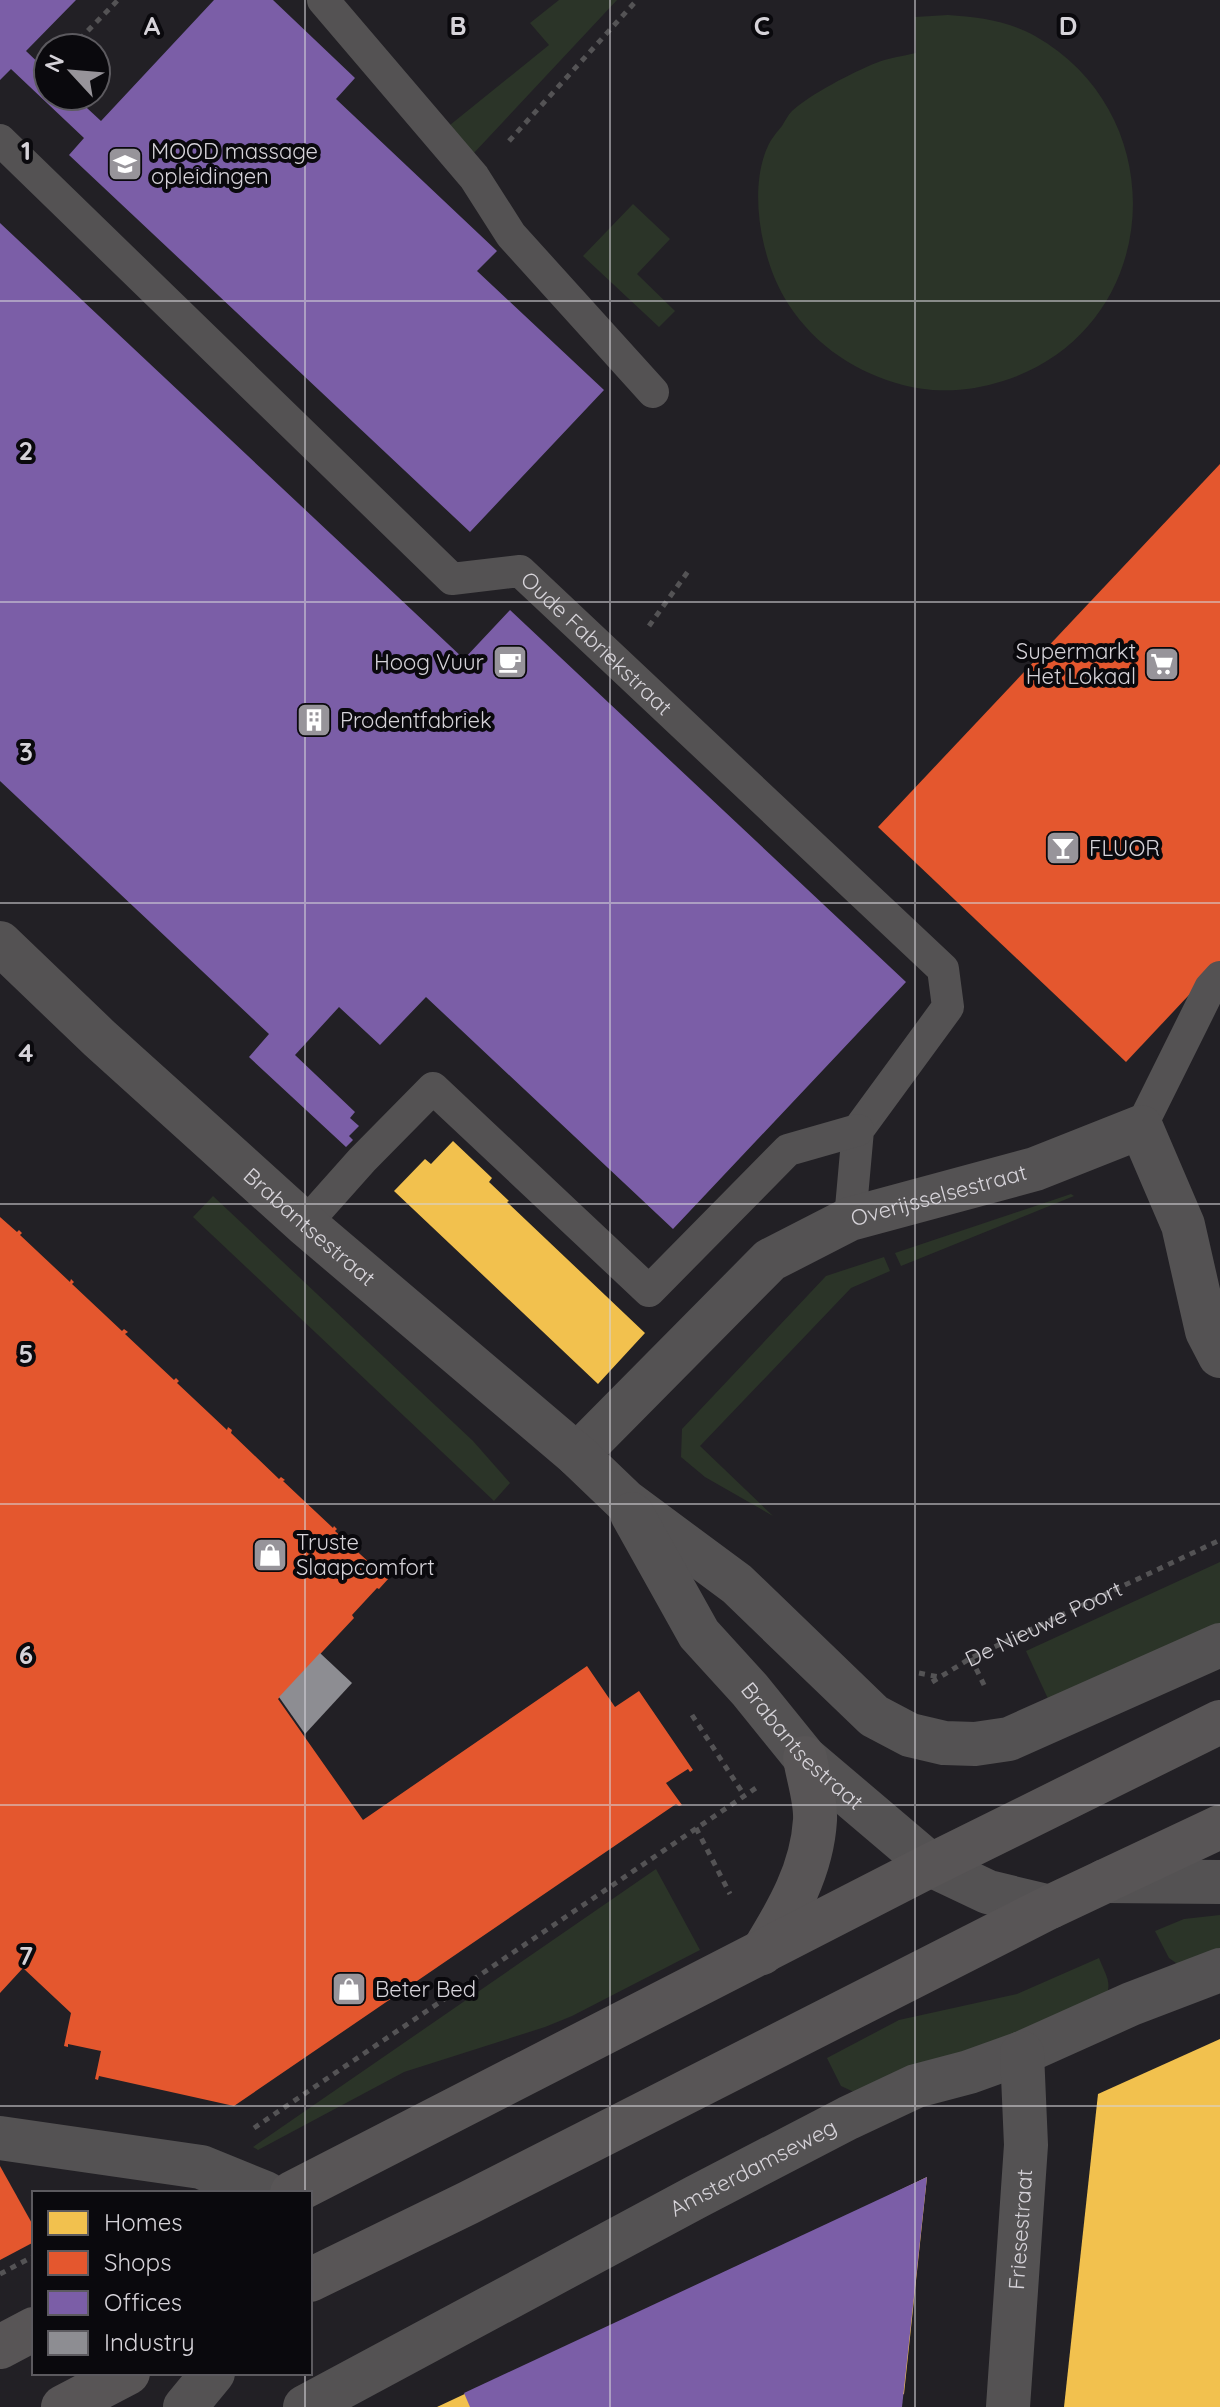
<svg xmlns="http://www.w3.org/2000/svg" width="1220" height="2407" viewBox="0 0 1220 2407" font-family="Quicksand,sans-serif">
<rect width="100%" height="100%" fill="#222025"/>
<!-- green -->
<g fill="#2b3428">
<polygon points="559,0 617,0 472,155 450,125 549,45 530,23"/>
<path d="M948,15C978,17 1009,21 1035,36C1178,117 1162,331 1003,381C969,392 931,394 896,383C849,369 809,340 784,297C761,257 748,189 768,146C771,139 777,132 782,126C785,121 788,115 792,111C809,95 853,72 876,63C888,58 903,56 916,53L915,17Z"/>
<polygon points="633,204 670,239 637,274 675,311 659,327 583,256"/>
<polygon points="1071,1194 1074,1196 901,1266 895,1253"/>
<polygon points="213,1196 473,1441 510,1483 494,1501 193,1217"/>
<polygon points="884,1257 890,1271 851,1288 700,1446 773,1516 705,1477 681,1457 682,1429 826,1276"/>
<polygon points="1220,1562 1220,1626 1050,1703 1026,1651"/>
<polygon points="656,1869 700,1950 572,2016 545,2027 404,2072 258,2150 253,2147"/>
<polygon points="1220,1915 1220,1950 1179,1965 1169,1958 1155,1931 1184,1919"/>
<path d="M1099,1958C1107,1979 1114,1983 1102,2005L854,2092L841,2086L827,2058L899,2020L1017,1994Z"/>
</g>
<!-- homes -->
<g fill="#f2c14e">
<polygon points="453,1141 492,1178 489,1182 509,1201 507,1202 645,1333 598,1384 394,1191 425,1159 431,1164"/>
<polygon points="1220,2039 1220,2407 1064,2407 1098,2094"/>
<polygon points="927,2177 904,2394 888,2401 887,2407 437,2407 770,2251 773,2259 818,2238 816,2231"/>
</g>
<!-- shops -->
<g fill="#e4572e">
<polygon points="1220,464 1220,962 1126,1062 878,827"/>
<polygon points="0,1217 17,1232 19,1230 22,1233 20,1235 70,1282 71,1279 74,1282 72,1284 122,1331 124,1329 128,1332 125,1334 174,1380 176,1378 179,1381 177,1383 227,1430 228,1427 232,1430 231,1433 279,1479 281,1477 285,1480 283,1481 333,1528 334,1526 337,1529 335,1531 385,1577 386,1576 389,1578 379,1589 377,1588 352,1615 354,1618 278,1699 363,1820 587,1666 615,1707 639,1691 693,1770 690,1772 688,1769 666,1783 682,1805 679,1806 676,1804 234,2106 99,2076 98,2080 95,2079 101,2051 68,2044 68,2047 64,2046 71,2013 23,1968 0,1993"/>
<polygon points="0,2166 34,2227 34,2242 0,2260"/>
</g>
<!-- offices -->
<g fill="#7b5ea7">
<polygon points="0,0 76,0 26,51 48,72 48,96 74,96 101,121 214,0 273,0 355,78 336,99 497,251 477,271 604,390 470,532 69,155 84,138 11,69 0,80"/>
<polygon points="0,223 464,659 510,610 906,982 673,1229 426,997 380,1045 339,1007 295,1055 355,1112 350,1118 359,1126 349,1136 353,1140 346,1147 249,1057 269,1034 0,781"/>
<polygon points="927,2177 902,2407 470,2407 464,2393"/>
</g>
<!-- industry -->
<polygon fill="#8d8d92" points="320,1653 352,1683 305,1734 279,1697"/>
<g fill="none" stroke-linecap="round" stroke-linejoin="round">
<!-- path -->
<g stroke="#545355" stroke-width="5" stroke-dasharray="6 6" stroke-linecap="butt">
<polyline points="71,48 118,0"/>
<polyline points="509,141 637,0"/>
<polyline points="649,626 689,570"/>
<polyline points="971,1658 985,1687"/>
<polyline points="919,1673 939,1677"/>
<path id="s1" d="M932,1682L971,1658L1220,1540"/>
<polyline points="692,1715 744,1795"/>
<polyline points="696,1828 730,1894"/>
<polyline points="254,2128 756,1788"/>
<polyline points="0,2274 34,2256"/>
</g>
<!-- service -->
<g stroke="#545253" stroke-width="32">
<polyline points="323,0 474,177 511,235 653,392"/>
<path id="s2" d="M0,140L452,579L520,571L943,969L948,1007L858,1130L850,1219"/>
<polyline points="1141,1127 1210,988 1220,977"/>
<polyline points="305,1224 362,1160 433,1088 649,1291 788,1150 858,1130"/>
</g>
<!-- minor -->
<g stroke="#545253" stroke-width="44">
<path id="s3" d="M577,1455L770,1260L850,1219L1035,1169L1141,1127L1183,1225L1207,1331L1220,1356"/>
<polyline points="1105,1881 1220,1882"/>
<polyline points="0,2138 201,2167 265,2193"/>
<polyline points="185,2407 213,2373"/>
<path id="s4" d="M305,2407L696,2197L848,2118L916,2086L969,2072L1022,2053L1131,2004L1220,1970"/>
<path id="s5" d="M1008,2407L1026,2145L1022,2053"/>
</g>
<!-- tertiary -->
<g stroke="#545253" stroke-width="44">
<path id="s6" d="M0,943L99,1038L305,1224L577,1455L625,1501L737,1584L874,1716L910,1735L944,1743L975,1744L1009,1739L1220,1645"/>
<path id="s7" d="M632,1514L699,1634L750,1690L805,1758L931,1865L988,1892L1050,1907"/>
</g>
<!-- secondary -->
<g stroke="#585556" stroke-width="44">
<path d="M762,1953C788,1911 812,1870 815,1820C816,1800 808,1777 805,1758"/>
<polyline points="292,2193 931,1865 1220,1722"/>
<polyline points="310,2280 468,2203 1050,1907 1220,1827"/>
<polyline points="0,2347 34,2329"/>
<polyline points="63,2407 128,2373"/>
</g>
</g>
<!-- grid -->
<path fill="none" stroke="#d6d3d9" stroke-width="2" stroke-opacity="0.55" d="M305,0V2193M610,0V2407M915,0V2407M0,301H1220M0,602H1220M0,903H1220M0,1204H1220M0,1504H1220M0,1805H1220M0,2106H1220M305,2373V2407"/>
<!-- icons -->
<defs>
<g id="school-square" transform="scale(1.8)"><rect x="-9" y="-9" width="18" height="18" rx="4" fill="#97949a" stroke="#0a090d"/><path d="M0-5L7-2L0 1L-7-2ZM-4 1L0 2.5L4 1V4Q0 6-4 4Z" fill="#fff"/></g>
<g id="cafe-square" transform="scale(1.8)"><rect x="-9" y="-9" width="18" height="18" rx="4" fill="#97949a" stroke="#0a090d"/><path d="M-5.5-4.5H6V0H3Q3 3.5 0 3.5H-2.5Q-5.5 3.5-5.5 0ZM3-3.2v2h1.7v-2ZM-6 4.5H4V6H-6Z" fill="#fff"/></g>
<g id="supermarket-square" transform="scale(1.8)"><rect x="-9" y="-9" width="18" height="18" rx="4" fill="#97949a" stroke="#0a090d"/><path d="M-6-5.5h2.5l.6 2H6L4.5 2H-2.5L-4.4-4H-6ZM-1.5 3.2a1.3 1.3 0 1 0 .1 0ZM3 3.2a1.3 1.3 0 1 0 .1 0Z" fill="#fff"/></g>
<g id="building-square" transform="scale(1.8)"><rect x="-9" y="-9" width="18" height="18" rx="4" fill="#97949a" stroke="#0a090d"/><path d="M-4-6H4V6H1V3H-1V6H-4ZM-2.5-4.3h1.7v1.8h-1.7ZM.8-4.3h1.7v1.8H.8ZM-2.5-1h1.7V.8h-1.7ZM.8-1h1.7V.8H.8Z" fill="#fff"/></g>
<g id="bar-square" transform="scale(1.8)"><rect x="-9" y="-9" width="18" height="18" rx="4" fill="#97949a" stroke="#0a090d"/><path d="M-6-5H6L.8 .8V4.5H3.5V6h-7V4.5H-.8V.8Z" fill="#fff"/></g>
<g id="shop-square" transform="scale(1.8)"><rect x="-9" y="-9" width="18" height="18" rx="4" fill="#97949a" stroke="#0a090d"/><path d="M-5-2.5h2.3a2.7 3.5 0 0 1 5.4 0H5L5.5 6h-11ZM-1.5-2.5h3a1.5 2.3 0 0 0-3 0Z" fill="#fff"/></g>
</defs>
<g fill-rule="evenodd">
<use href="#school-square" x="125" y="164"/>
<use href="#cafe-square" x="510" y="662"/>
<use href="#supermarket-square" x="1162" y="664"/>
<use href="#building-square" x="314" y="720"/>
<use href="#bar-square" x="1063" y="848"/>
<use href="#shop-square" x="270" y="1555"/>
<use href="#shop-square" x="349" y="1989"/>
</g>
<g text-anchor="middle" stroke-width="8" stroke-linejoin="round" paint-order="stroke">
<!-- poi labels -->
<g font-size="22" fill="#d6d3d9" stroke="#0a090d" text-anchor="start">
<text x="151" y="159">MOOD massage<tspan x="151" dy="25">opleidingen</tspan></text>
<text x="1136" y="659" text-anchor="end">Supermarkt<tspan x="1136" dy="25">Het Lokaal</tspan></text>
<text x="484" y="670" text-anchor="end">Hoog Vuur</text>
<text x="340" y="728">Prodentfabriek</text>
<text x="1089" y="856">FLUOR</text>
<text x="296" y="1550">Truste<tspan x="296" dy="25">Slaapcomfort</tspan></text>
<text x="375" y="1997">Beter Bed</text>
</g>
<!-- street labels -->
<g font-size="22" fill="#d6d3d9" stroke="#0a090d">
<text dy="8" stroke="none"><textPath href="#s2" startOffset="804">Oude Fabriekstraat</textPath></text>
<text dy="8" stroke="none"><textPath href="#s3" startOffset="456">Overijsselsestraat</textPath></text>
<text dy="8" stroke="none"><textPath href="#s6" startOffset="420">Brabantsestraat</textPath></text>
<text dy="8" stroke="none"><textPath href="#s1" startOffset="126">De Nieuwe Poort</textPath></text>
<text dy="8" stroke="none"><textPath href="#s7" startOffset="290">Brabantsestraat</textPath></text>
<text dy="8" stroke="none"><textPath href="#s4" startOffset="508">Amsterdamseweg</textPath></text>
<text dy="8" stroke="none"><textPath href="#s5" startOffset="178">Friesestraat</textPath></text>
</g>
</g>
<g font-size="26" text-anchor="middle" font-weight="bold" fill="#d6d3d9" stroke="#0a090d" stroke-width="8" stroke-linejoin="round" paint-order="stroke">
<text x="152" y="35">A</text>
<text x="458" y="35">B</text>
<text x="762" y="35">C</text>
<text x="1068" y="35">D</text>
<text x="26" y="160">1</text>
<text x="26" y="460">2</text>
<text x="26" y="761">3</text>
<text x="26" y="1062">4</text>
<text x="26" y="1363">5</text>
<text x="26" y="1664">6</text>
<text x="26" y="1965">7</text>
</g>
<!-- legend -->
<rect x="32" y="2191" width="280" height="184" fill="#0a090d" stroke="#5c5a5f" stroke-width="2"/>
<rect x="48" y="2211" width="40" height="24" fill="#f2c14e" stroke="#5c5a5f" stroke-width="2"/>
<text x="104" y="2231" font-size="24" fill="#d6d3d9">Homes</text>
<rect x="48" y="2251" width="40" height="24" fill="#e4572e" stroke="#5c5a5f" stroke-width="2"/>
<text x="104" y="2271" font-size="24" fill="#d6d3d9">Shops</text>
<rect x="48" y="2291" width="40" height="24" fill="#7b5ea7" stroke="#5c5a5f" stroke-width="2"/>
<text x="104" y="2311" font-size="24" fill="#d6d3d9">Offices</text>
<rect x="48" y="2331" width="40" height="24" fill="#8d8d92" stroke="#5c5a5f" stroke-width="2"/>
<text x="104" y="2351" font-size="24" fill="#d6d3d9">Industry</text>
<!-- north arrow -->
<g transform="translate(72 72) rotate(296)"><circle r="38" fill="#0a090d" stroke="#5c5a5f" stroke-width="2"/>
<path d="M0-6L14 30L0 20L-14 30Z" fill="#97949a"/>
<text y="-12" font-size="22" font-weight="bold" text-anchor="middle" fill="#d6d3d9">N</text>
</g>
</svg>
